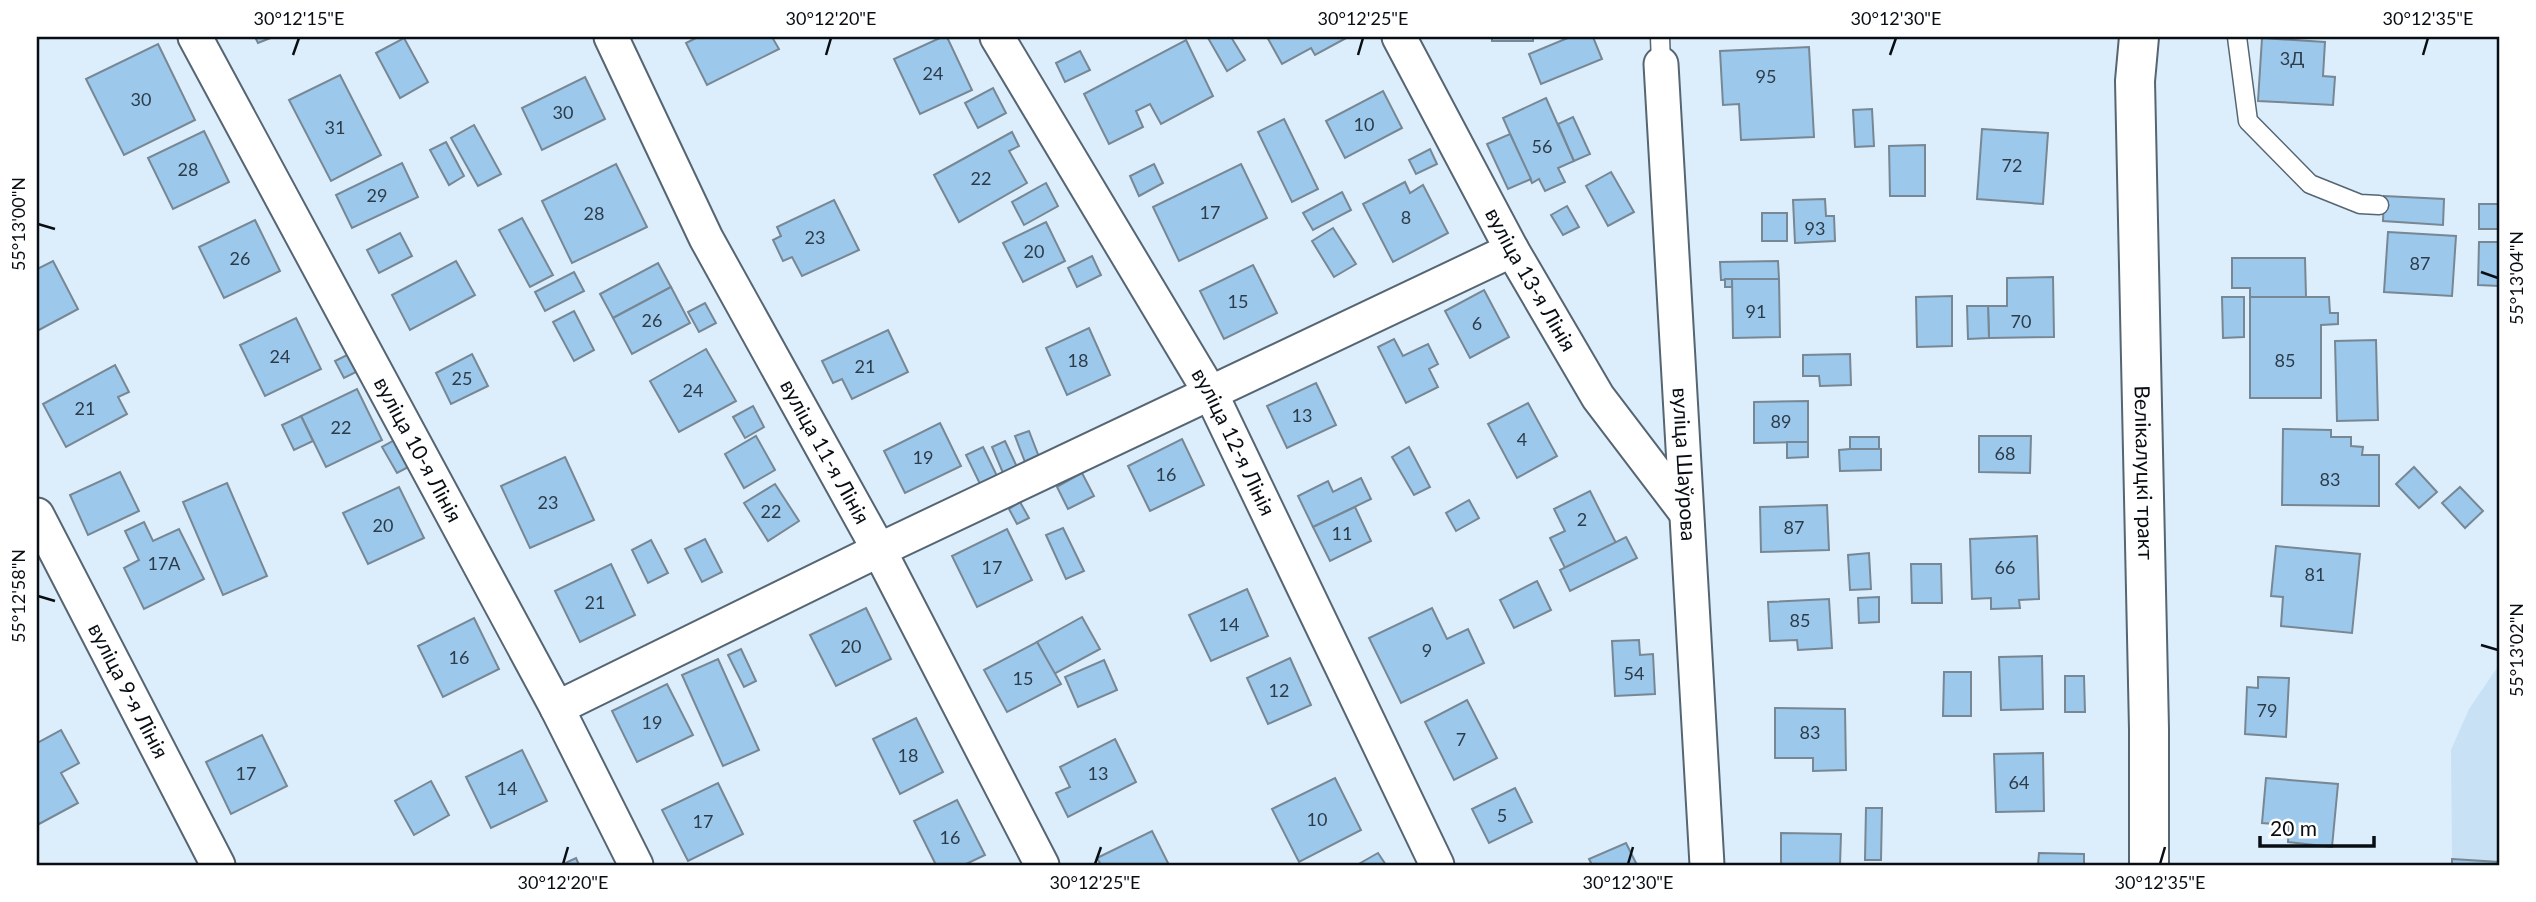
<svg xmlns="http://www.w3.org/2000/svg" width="2536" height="902" viewBox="0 0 2536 902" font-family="Lato,sans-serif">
<rect width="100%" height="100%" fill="#dceefc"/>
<!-- built -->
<polygon fill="#c9e1f4" points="2499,665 2499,865 2452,865 2451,750 2469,709"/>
<!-- building -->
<g fill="#9cc8ec" stroke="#778794" stroke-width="2">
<polygon points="255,37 273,37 258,43"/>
<polygon points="698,37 772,37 779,49 707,85 686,43"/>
<polygon points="942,37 947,37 972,90 920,114 894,59"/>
<polygon points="1231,37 1245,60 1227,71 1208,38"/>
<polygon points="1267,37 1348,37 1315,55 1311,48 1282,64"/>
<rect x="1492" y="37" width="41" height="4"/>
<polygon points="1570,37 1593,37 1602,59 1541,84 1529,54"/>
<polygon points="404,38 428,82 400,98 376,53"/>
<polygon points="2262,38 2325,42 2323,76 2335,77 2333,105 2258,101"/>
<polygon points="1186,40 1213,96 1161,124 1150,104 1136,111 1143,127 1109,144 1084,94"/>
<polygon points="158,44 195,120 124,155 86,79"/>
<polygon points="1809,47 1814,137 1741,140 1739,104 1723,105 1720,51"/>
<polygon points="1080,51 1090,70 1065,82 1056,63"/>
<polygon points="340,75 381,155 331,181 289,100"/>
<polygon points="585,77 605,119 542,150 522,108"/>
<polygon points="993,88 1006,113 978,128 965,103"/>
<polygon points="1383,91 1402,128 1345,158 1326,121"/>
<polygon points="1546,98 1574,161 1558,168 1565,182 1545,191 1539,179 1532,183 1503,118"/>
<polygon points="1872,109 1874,146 1855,147 1853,110"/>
<polygon points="1573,117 1590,154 1574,161 1558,124"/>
<polygon points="1284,119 1318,189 1292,202 1258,132"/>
<polygon points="474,125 501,174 478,186 451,138"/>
<polygon points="1982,129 2048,133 2043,204 1977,199"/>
<polygon points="204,131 229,182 173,209 148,158"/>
<polygon points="1012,132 1019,146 1009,151 1027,183 959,222 934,175"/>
<polygon points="1510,134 1531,179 1508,189 1487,144"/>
<polygon points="446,142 464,176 449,185 430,150"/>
<polygon points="1925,145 1925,196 1890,196 1889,146"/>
<polygon points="1430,149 1437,164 1416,174 1409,160"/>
<polygon points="402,163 418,197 352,228 336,195"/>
<polygon points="616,164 647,227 572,263 542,201"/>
<polygon points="1154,164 1163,183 1139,196 1130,176"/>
<polygon points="1241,164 1267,218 1179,261 1153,207"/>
<polygon points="1611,172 1634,212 1608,226 1586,186"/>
<polygon points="1405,182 1410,193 1423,185 1448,233 1393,262 1363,204"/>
<polygon points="1046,183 1058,206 1024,225 1012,202"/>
<polygon points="1342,192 1351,210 1313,230 1303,213"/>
<polygon points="2384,196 2444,199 2443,225 2383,221"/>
<polygon points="1825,199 1826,216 1834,216 1835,241 1795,243 1793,200"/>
<polygon points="834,200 859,250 802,276 792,257 783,261 773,240 781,236 777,227"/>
<rect x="2479" y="204" width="20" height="25"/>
<polygon points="1567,206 1579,227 1563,235 1551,215"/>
<rect x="1762" y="213" width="25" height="28"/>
<polygon points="522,218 553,275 530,287 499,230"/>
<polygon points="255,220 280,271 224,298 199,247"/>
<polygon points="1046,222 1065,261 1023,282 1003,243"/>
<polygon points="1333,228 1356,264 1334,277 1312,241"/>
<polygon points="2388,232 2456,236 2452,296 2384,292"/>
<polygon points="400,233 412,256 379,273 367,250"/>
<polygon points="2479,242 2499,242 2499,286 2478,285"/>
<polygon points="1092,256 1101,275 1077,287 1068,268"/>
<polygon points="2232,258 2305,258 2306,297 2250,297 2250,288 2232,288"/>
<polygon points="53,261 78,309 37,331 37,269"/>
<polygon points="456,261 475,295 410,330 392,295"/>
<polygon points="1778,261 1779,279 1721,280 1720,262"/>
<polygon points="658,263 671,287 613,318 600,294"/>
<polygon points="1253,265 1277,313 1224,339 1200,291"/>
<polygon points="574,272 584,291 545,311 535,292"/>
<polygon points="2053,277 2054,337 1989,338 1988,306 2007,306 2007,278"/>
<rect x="1725" y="279" width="7" height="8"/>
<polygon points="1732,279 1779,279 1780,337 1733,338"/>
<polygon points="671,287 690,323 632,354 613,318"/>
<polygon points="1484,290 1509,337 1470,358 1445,311"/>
<polygon points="1952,296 1952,346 1917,347 1916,297"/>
<polygon points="2222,297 2244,297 2244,337 2223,338"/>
<polygon points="2250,297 2329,297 2330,313 2338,313 2338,324 2321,325 2321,398 2250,398"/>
<polygon points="705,303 716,323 699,332 688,312"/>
<polygon points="1967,306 1988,306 1989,338 1968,339"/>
<polygon points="574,311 594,350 574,361 553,322"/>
<polygon points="296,318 321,369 265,396 240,345"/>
<polygon points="1089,328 1110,375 1067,395 1046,348"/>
<polygon points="888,330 908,372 852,399 842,379 833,383 822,361"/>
<polygon points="1394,339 1403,356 1428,344 1438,364 1429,369 1438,387 1406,403 1378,347"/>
<polygon points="2376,340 2378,420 2337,421 2335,341"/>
<polygon points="706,349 736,401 679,432 650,381"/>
<polygon points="353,352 362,369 344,378 335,361"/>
<polygon points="472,354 488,386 451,404 436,373"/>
<polygon points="1850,354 1851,385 1820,386 1819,376 1803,376 1803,355"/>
<polygon points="115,365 129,392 118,397 127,414 66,447 43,404"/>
<polygon points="1316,383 1336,425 1287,448 1267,406"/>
<polygon points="357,389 382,440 326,467 301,416"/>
<polygon points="1808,401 1808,442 1754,443 1754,402"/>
<polygon points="1528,403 1557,456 1517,478 1488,424"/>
<polygon points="753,406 764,427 745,438 733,417"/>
<polygon points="301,416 313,441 294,450 282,425"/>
<polygon points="940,423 961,466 905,493 884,451"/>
<polygon points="2283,429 2331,430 2331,437 2351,437 2351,446 2363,447 2362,455 2379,455 2379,506 2282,505"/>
<polygon points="1029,431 1039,457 1025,462 1015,436"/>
<polygon points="756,436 775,470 744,488 725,454"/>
<polygon points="1979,436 2031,436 2030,473 1979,472"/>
<polygon points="400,437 414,464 397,473 382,447"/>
<rect x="1850" y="437" width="29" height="12"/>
<polygon points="1182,439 1204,485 1150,511 1128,466"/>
<polygon points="1005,441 1017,467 1003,473 992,447"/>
<polygon points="1787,442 1808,442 1808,457 1787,458"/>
<polygon points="983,447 997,476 980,484 966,455"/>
<polygon points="1409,447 1430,487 1414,495 1392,457"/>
<polygon points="1850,449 1881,449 1881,470 1840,471 1839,450"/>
<polygon points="565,457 594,520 530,548 501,486"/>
<polygon points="2414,467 2437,492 2419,508 2396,484"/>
<polygon points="120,472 139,511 88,535 70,495"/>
<polygon points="1082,473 1094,496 1068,509 1057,487"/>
<polygon points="1361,478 1371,499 1313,527 1298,496 1328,481 1333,492"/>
<polygon points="227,483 267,576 223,595 183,502"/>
<polygon points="775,484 799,521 768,541 744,503"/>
<polygon points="399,487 424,538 368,564 343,513"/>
<polygon points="2460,487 2483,511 2465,528 2442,503"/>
<polygon points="1590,491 1616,543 1565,568 1550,538 1565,531 1554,509"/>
<polygon points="1469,500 1479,518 1456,531 1446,513"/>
<polygon points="1020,502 1029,518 1017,524 1009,509"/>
<polygon points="1827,505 1829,550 1761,552 1760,507"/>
<polygon points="1355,507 1371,541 1330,561 1313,527"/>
<polygon points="144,522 153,541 179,529 204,579 144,609 124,568 139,560 125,531"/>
<polygon points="1063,528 1084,571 1066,579 1046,535"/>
<polygon points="1007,529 1032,580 977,607 952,556"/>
<polygon points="2037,536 2039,599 2019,600 2020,608 1991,609 1991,598 1972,599 1970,539"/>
<polygon points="1626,537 1637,558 1570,591 1560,570"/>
<polygon points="705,539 722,572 702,582 685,549"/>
<polygon points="651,540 668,573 648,583 632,550"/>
<polygon points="2276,546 2360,554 2352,633 2281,626 2283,597 2271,596"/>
<polygon points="1869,553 1871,589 1850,590 1848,555"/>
<polygon points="611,564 635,615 580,642 555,591"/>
<polygon points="1911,564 1941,564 1942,603 1912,603"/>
<polygon points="1537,581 1551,610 1514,628 1500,600"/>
<polygon points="1247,589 1268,636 1211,661 1189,615"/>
<polygon points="1879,597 1879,622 1859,623 1858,598"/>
<polygon points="1829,599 1832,648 1798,650 1797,640 1770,641 1768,602"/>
<polygon points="866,608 891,659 836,686 810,635"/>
<polygon points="1432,608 1447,639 1468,629 1484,663 1401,703 1369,638"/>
<polygon points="1082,617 1100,649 1054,674 1037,642"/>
<polygon points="474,618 499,669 443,697 418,646"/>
<polygon points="1639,640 1640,655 1653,654 1655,694 1615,696 1612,641"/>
<polygon points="1037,642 1061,684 1007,712 984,670"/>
<polygon points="741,649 756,681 744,687 728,655"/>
<polygon points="2042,656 2043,709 2001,710 1999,657"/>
<polygon points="1290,658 1311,705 1268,724 1247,678"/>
<polygon points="718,659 759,750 723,766 682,675"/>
<polygon points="1104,660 1117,690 1078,707 1065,677"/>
<polygon points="1944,672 1971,672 1971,716 1943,716"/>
<polygon points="2065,676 2084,676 2085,712 2065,712"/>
<polygon points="2258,677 2289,678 2286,737 2245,734 2247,687 2258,688"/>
<polygon points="667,684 693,735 637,762 612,711"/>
<polygon points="1467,700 1497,758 1454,780 1425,722"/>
<polygon points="1775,708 1845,709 1846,770 1813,771 1813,758 1775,758"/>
<polygon points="916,718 943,772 900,794 873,739"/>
<polygon points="61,730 79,763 61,773 78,803 39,824 37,819 37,743"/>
<polygon points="262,735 287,786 231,814 206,762"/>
<polygon points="1115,739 1136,782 1068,817 1056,793 1070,787 1060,767"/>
<polygon points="522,750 547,801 491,828 466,777"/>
<polygon points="2043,753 2044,811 1996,812 1994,754"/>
<polygon points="1335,778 1361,830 1299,862 1272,809"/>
<polygon points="2266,778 2338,784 2332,847 2288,842 2289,825 2262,823"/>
<polygon points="431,781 449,815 414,835 395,801"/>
<polygon points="718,783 743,834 688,861 662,810"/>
<polygon points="1515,788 1532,822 1489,843 1472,809"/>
<polygon points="957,800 985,855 964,865 936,865 914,821"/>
<polygon points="1866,808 1882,808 1881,860 1865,860"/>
<polygon points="1152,831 1169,865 1101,865 1097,858"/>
<polygon points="1781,833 1841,834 1840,865 1781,865"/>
<polygon points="1626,843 1637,865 1592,865 1589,859"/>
<polygon points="1378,853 1386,865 1357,865"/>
<polygon points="2039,853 2084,854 2084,865 2038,865"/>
<polygon points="576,858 579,865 561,865"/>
<polygon points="2452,859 2499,862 2499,865 2452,865"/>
<polygon points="2215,864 2271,865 2215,865"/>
</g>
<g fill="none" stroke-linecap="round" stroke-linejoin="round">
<!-- lane casing -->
<g stroke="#566572" stroke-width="21">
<g id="lane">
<polyline points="1660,37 1661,64"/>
<polyline points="2237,37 2248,121 2310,184 2360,204 2379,205"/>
</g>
</g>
<!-- street casing -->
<g stroke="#566572" stroke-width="37">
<g id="street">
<path id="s1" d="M195,37L557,708L636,865"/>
<path id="s2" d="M611,37L706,238L879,550L1042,865"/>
<path id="s3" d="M997,37L1211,394L1437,865"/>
<path id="s4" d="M1399,37L1512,250L1598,397L1684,510"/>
<path id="s5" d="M1661,64L1707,865"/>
<path id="s6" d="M37,515L218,865"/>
<polyline points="557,708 879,550 1512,250"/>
</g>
</g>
<!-- secondary casing -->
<g stroke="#566572" stroke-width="42">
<g id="secondary">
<path id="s7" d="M2139,37L2135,81L2149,729V865"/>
</g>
</g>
<!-- lane -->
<use href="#lane" stroke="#fff" stroke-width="18"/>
<!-- street -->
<use href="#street" stroke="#fff" stroke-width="33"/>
<!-- secondary -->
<use href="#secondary" stroke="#fff" stroke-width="38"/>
</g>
<!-- ticks -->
<path fill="none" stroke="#080e13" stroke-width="2.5" d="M293,55L299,38M826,55L831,38M1358,55L1363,38M1890,55L1896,38M2423,55L2428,38M38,224L55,229M2481,272L2498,278M38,596L55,601M2481,645L2498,650M563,864L568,847M1095,864L1101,847M1628,864L1633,847M2160,864L2165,847"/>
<g text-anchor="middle" stroke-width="5" stroke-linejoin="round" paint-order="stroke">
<!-- number labels -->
<g font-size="18" fill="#2d3c49">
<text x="2292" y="65">3Д</text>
<text x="933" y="80">24</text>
<text x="1766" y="83">95</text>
<text x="141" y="106">30</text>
<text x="563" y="119">30</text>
<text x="1364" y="131">10</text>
<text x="335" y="134">31</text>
<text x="1542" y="153">56</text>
<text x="2012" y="172">72</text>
<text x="188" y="176">28</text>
<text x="981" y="185">22</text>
<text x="377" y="202">29</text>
<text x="1210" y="219">17</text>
<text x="594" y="220">28</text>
<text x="1406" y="224">8</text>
<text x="1815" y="235">93</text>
<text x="815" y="244">23</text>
<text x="1034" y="258">20</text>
<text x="240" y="265">26</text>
<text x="2420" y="270">87</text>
<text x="1238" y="308">15</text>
<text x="1756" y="318">91</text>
<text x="652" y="327">26</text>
<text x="2021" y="328">70</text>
<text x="1477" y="330">6</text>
<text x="280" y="363">24</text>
<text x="1078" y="367">18</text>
<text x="2285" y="367">85</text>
<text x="865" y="373">21</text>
<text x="462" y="385">25</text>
<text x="693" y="397">24</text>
<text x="85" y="415">21</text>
<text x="1302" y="422">13</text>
<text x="1781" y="428">89</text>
<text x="341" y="434">22</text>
<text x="1522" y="446">4</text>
<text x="2005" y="460">68</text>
<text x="923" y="464">19</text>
<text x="1166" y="481">16</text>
<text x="2330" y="486">83</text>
<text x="548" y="509">23</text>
<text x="771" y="518">22</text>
<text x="1582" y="526">2</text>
<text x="383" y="532">20</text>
<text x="1794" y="534">87</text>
<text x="1342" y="540">11</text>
<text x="164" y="570">17А</text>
<text x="992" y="574">17</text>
<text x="2005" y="574">66</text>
<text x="2315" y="581">81</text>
<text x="595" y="609">21</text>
<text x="1800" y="627">85</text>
<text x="1229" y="631">14</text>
<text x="851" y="653">20</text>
<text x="1427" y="657">9</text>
<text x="459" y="664">16</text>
<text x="1634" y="680">54</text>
<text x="1023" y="685">15</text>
<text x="1279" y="697">12</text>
<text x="2267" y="717">79</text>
<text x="652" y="729">19</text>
<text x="1810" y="739">83</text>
<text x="1461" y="746">7</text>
<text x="908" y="762">18</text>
<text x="246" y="780">17</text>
<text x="1098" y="780">13</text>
<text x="2019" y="789">64</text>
<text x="507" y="795">14</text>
<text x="1502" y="822">5</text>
<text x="1317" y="826">10</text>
<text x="703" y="828">17</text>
<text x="950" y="844">16</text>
</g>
<!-- street labels -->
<g font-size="21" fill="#080e13" stroke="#fff">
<text dy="7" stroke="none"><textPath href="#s4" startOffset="276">вуліца 13-я Лінія</textPath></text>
<text dy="7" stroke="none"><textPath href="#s3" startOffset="469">вуліца 12-я Лінія</textPath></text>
<text dy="7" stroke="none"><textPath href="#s1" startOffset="469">вуліца 10-я Лінія</textPath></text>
<text dy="7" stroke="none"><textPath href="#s2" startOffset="467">вуліца 11-я Лінія</textPath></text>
<text dy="7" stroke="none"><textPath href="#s5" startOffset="401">вуліца Шаўрова</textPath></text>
<text dy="7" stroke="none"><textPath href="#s7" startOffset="436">Велікалуцкі тракт</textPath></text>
<text dy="7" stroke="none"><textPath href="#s6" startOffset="198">вуліца 9-я Лінія</textPath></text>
</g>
</g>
<!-- border -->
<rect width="2536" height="902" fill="none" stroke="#ffffff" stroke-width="77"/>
<!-- scale -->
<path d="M2260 836v10h114v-10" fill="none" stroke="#080e13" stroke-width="3.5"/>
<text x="2270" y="836" font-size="21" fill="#080e13" stroke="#ffffff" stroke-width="5" paint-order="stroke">20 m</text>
<rect x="38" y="38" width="2460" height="826" fill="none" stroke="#080e13" stroke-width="2.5"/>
<g font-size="18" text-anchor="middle" fill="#080e13">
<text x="299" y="25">30°12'15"E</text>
<text x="831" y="25">30°12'20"E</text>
<text x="1363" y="25">30°12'25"E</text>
<text x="1896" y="25">30°12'30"E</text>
<text x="2428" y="25">30°12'35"E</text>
<text transform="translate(19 224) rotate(-90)" y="6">55°13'00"N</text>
<text transform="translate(2517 278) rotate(-90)" y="6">55°13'04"N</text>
<text transform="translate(19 596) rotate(-90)" y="6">55°12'58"N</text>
<text transform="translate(2517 650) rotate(-90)" y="6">55°13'02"N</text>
<text x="563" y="889">30°12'20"E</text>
<text x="1095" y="889">30°12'25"E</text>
<text x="1628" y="889">30°12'30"E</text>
<text x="2160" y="889">30°12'35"E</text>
</g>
</svg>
